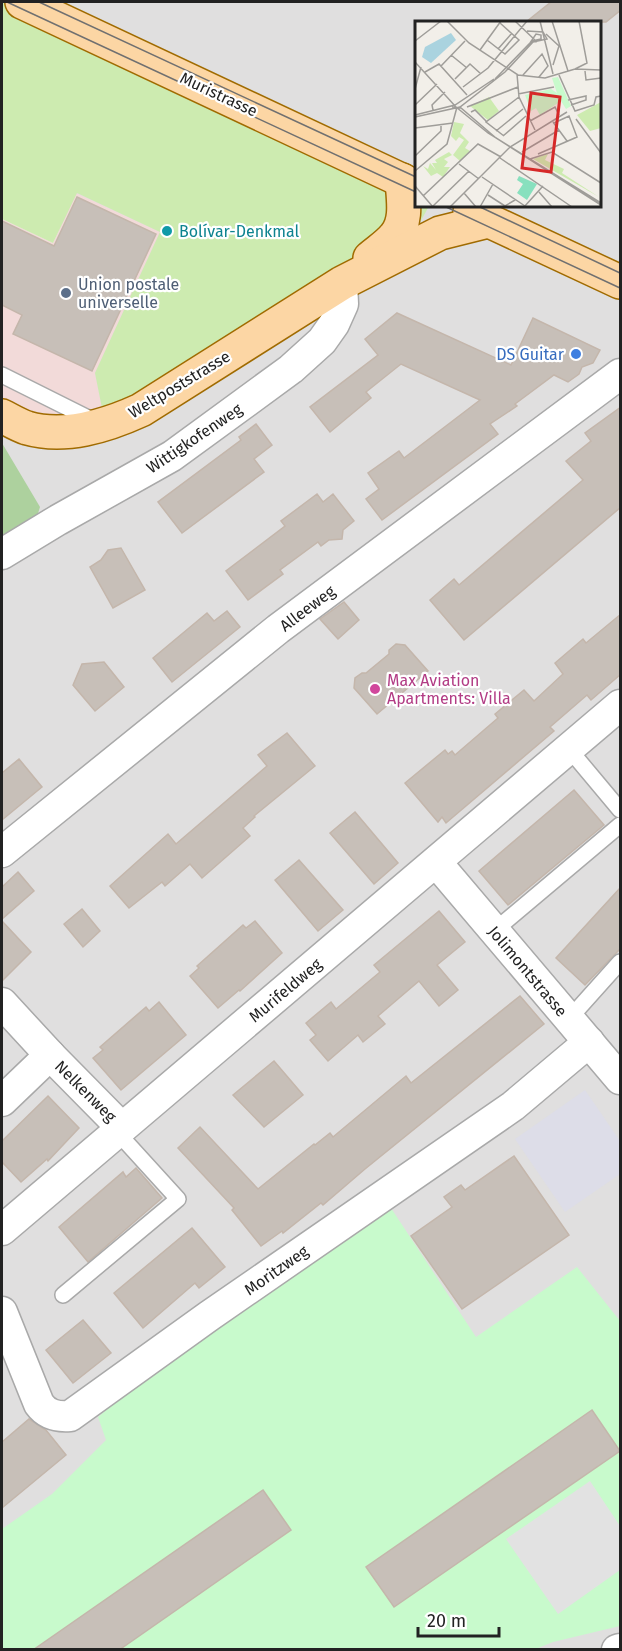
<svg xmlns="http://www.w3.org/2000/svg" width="622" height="1651" viewBox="0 0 622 1651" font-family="'Fira Sans',sans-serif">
<rect width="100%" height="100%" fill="#f2efe9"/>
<!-- residential -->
<path fill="#e0dfdf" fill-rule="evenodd" d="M2,2H620V1649H2V402L160,232L2,219ZM416,22H600V206H416Z"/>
<!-- commercial -->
<polygon fill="#f2dad9" points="76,193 160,232 95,373 104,418 52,422 2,402 2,219 53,243"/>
<!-- grass -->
<polygon fill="#cdebb0" points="2,2 15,2 416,206 429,206 417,228 104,418 95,373 160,232 77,193 53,243 2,219"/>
<!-- forest -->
<polygon fill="#add19e" points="2,443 40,507 34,526 2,546"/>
<!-- park -->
<polygon fill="#c8facc" points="387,1202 476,1337 577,1267 620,1321 620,1626 553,1642 533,1650 2,1649 2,1529 52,1494 106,1440 98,1417 123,1396"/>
<!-- parking -->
<polygon fill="#e2e2e2" points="590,1481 620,1526 620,1570 558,1614 506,1539"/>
<!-- plaza -->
<polygon fill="#dddde8" points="585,1090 620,1141 620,1174 565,1212 515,1139"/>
<!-- building -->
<g fill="#c7bfb8" stroke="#c4b6ab" stroke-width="1.5">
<polygon points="551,2 621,2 621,10 606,22 526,22"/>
<polygon points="77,197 156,234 92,371 13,334 22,315 2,305 2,221 54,246"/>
<polygon points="397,313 511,365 533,318 600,350 593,363 582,367 579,374 568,382 554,375 515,404 517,406 490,424 498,434 382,520 366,499 379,489 368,473 399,451 404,458 480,400 401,364 366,392 371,398 330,432 310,407 378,355 365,339"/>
<polygon points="621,407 621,507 464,640 430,600 454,579 459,585 583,480 566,461 591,441 585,433"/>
<polygon points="256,424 272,445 254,459 264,472 182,533 158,502 241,440 239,437"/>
<polygon points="317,494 323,502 333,494 354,521 343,530 342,539 329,540 321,546 318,542 280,570 283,574 248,600 226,571 285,526 281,521"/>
<polygon points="121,548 145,590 113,608 90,567 101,560 108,550"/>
<polygon points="344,602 359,620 338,639 320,619"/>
<polygon points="227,611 240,627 172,682 153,658 207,613 214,621"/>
<polygon points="621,614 621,674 591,700 587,695 550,727 554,731 446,823 442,817 438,822 405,783 445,750 448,754 452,751 455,755 498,718 495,714 524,690 534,701 563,674 555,663 583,639 586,643"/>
<polygon points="396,644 405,645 428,671 377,714 354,688 355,678 362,673 366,673 389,654 389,650"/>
<polygon points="104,662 124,687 95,711 73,685 82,664"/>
<polygon points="287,733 315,766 254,816 255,817 243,828 250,836 202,878 190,864 165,886 162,882 129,908 110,886 168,834 176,844 267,766 258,755"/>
<polygon points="19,759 42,787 2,820 2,773"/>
<polygon points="574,790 604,825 508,905 479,871"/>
<polygon points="355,812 398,863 374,884 330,833"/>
<polygon points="299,860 343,910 318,931 275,880"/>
<polygon points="18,872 34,891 2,919 2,887"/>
<polygon points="621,887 621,948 585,985 556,958"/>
<polygon points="82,909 100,931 83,947 64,924"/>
<polygon points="439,911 465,942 437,965 458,990 439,1006 419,981 378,1016 385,1024 363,1042 358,1035 328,1061 310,1040 316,1035 306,1023 331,1002 336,1009 380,972 374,965"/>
<polygon points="2,921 31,952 2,981"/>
<polygon points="255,921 282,953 240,991 239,990 218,1008 190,976 199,968 197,966 243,925 246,928"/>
<polygon points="520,996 544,1024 365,1169 323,1205 321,1203 283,1233 282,1231 261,1246 232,1210 234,1208 178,1148 200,1127 258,1189 314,1144 315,1145 330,1133 333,1137 406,1076 411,1083"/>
<polygon points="159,1002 186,1035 121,1090 93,1058 103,1050 100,1047 146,1007 149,1011"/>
<polygon points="274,1061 303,1095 264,1127 233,1095"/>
<polygon points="48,1096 79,1128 48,1161 47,1159 21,1182 2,1162 2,1141"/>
<polygon points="514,1156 569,1235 462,1309 411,1236 452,1207 444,1197 461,1185 465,1190"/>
<polygon points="136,1168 162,1198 88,1262 59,1227 123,1172 126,1177"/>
<polygon points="192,1228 225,1267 199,1288 195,1283 143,1328 114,1293"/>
<polygon points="83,1320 111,1353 73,1383 46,1350"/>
<polygon points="592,1410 620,1451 394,1607 366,1567"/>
<polygon points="29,1419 46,1430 66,1455 2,1508 2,1442"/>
<polygon points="263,1490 291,1530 119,1650 33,1650"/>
</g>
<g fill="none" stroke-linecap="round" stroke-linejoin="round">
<!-- lane casing -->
<g stroke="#a9a9a9" stroke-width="18">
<g id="lane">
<polyline points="2,375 98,423"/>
<polyline points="569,749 620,810"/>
<polyline points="494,931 620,825"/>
<polyline points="569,1019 620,962"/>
<polyline points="63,1295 178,1199 117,1132"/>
</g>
</g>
<!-- street casing -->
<g stroke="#a9a9a9" stroke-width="33">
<g id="street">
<polyline points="2,554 58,520 172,456 291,369 322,341 334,324 343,304 342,283"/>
<polyline points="2,852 278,629 620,374"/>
<polyline points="436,862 620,1079"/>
<polyline points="2,1003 50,1055 122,1128"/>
<polyline points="2,1101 50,1055"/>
<polyline points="2,1230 620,705"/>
<path d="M2,1312L39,1404C47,1415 57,1417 70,1416L209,1316L513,1106L589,1042"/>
<polyline points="617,1650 620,1649"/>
</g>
</g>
<!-- primary casing -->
<g stroke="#a06b00" stroke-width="36">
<g id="primary">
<polyline points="22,2 416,187"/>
<polyline points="470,212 620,282"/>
<path d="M370,258C378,251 389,244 395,236C408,221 403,198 402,180"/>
<path d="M2,416C10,420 18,425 27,428C65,439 106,426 141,410L342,283L440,233L488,221"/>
</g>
</g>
<!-- lane -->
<use href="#lane" stroke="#fff" stroke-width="15"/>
<!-- street -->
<use href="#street" stroke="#fff" stroke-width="30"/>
<!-- primary -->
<use href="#primary" stroke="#fcd6a4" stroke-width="33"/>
<!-- tram -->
<g stroke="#707070" stroke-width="1.5">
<polyline points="7,2 416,192"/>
<polyline points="39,2 416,177"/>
<polyline points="444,206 620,288"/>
<polyline points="478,206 620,273"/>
</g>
</g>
<!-- markers -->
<circle fill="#0f9aa8" stroke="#fff" stroke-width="2" cx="167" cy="231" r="6"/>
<circle fill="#5c6f8a" stroke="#fff" stroke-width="2" cx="66" cy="293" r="6"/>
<circle fill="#3f7fe0" stroke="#fff" stroke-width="2" cx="576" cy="354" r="6"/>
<circle fill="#d1479c" stroke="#fff" stroke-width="2" cx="375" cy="689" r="6"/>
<g text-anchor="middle" stroke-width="4.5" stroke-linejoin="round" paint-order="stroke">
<!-- street labels -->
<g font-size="16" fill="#222" stroke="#fff">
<text transform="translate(219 94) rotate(25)" y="6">Muristrasse</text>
<text transform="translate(179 384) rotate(-31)" y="6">Weltpoststrasse</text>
<text transform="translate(194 438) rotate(-34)" y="6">Wittigkofenweg</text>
<text transform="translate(307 608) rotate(-37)" y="6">Alleeweg</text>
<text transform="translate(528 971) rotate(50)" y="6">Jolimontstrasse</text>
<text transform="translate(285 990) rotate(-40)" y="6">Murifeldweg</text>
<text transform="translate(86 1091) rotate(45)" y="6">Nelkenweg</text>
<text transform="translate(276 1270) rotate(-35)" y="6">Moritzweg</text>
</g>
<!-- culture labels -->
<g font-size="16" fill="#0d838f" stroke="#fff" text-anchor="start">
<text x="179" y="237">Bolívar-Denkmal</text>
</g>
<!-- service labels -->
<g font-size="16" fill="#4e5e75" stroke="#fff" text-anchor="start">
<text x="78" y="290">Union postale<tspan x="78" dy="18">universelle</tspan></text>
</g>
<!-- shop labels -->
<g font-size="16" fill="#366cbe" stroke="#fff" text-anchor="end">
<text x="564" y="360">DS Guitar</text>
</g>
<!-- hotel labels -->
<g font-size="16" fill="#b23c85" stroke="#fff" text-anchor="start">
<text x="387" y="686">Max Aviation<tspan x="387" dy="18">Apartments: Villa</tspan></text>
</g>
</g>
<!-- overview -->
<g transform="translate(415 21)">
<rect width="186" height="186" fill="#f2efe9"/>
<path d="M74,76L84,90L73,99L55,85ZM186,81V107L175,110L162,94ZM39,101L49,103L45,112L54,121L50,127L55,130L45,140L38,134L49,119L44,116L41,120L36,115ZM34,131L37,134L29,138L33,141L29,146H35L28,156L22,152L16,155L8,145L13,148L15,142L21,149L17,142H22L20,139ZM133,133L130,139L149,148L147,152L184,176L118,138Z" fill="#cdebb0"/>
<path d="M143,56L156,85L151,88L146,80L125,94L121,87L116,90L110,74L136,68L142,72L137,57Z" fill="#c8facc"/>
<path d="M104,155L122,163L112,179L102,172L108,163L102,159Z" fill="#88e0be"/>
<path d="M36,12L41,19L16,42L7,36L10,26Z" fill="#aad3df"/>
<path fill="none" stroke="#9f9d99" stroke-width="1.5" d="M32,0L54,22L103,54L130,57L160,48L186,49M100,0L122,21M125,0L138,53M137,0L153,50M131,13L144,25L138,44M72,19L90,33L104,19L85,2M0,20L26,0M83,28L97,12M65,29L86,0M36,34L52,47M0,41L41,86L73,112L186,182M26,45L50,20M160,48L172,42L164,0M170,50L171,59L186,57M10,51L24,43L52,74M102,53L104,76L120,109M108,54L127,33L133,45L124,56M144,54L160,90L179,84L181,76L186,75M40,58L55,43L66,53M80,58L117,20L126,18V14L121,13L115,22M48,66L73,47L112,0M0,68L6,46M103,73L139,66M153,79L171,75V79L156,84M0,84L22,63M37,86L46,87L81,117L186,184M52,86L103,66M18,89L17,84L30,71M56,91L60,89L72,101M0,94L40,84L79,58M0,96L45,86L90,51L118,21L132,18L128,11L112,10M161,98L186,132M115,100L140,86L144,94M138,101L152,120M0,107L38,102M81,110L108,88M88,115L111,95M89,115L71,101L104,76M107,131L144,109M123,133L162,116L154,95L139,102M0,135L26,110V103M85,137L157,186M115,138L137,131L186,162M44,143L64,158M0,150L32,123L42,86M67,156L110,185M0,165L18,186M124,171L137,186M49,172L61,186M73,174L90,185L100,179M8,175L63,123L86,136M17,186L54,150M35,186L95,126L152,91M65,186L78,163M109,186L128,165"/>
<path fill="#d62828" fill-opacity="0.15" stroke="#d62828" stroke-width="3" d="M116,72L145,76L136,151L107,147Z"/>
<rect width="186" height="186" fill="none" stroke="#222" stroke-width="3"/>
</g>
<!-- border -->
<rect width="622" height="1651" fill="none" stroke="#222222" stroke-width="6"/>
<!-- scale -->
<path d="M418 1627v9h81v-9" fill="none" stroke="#222222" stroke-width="3"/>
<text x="427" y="1627" font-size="18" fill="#222222" stroke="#ffffff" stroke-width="4.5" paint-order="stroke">20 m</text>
</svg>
